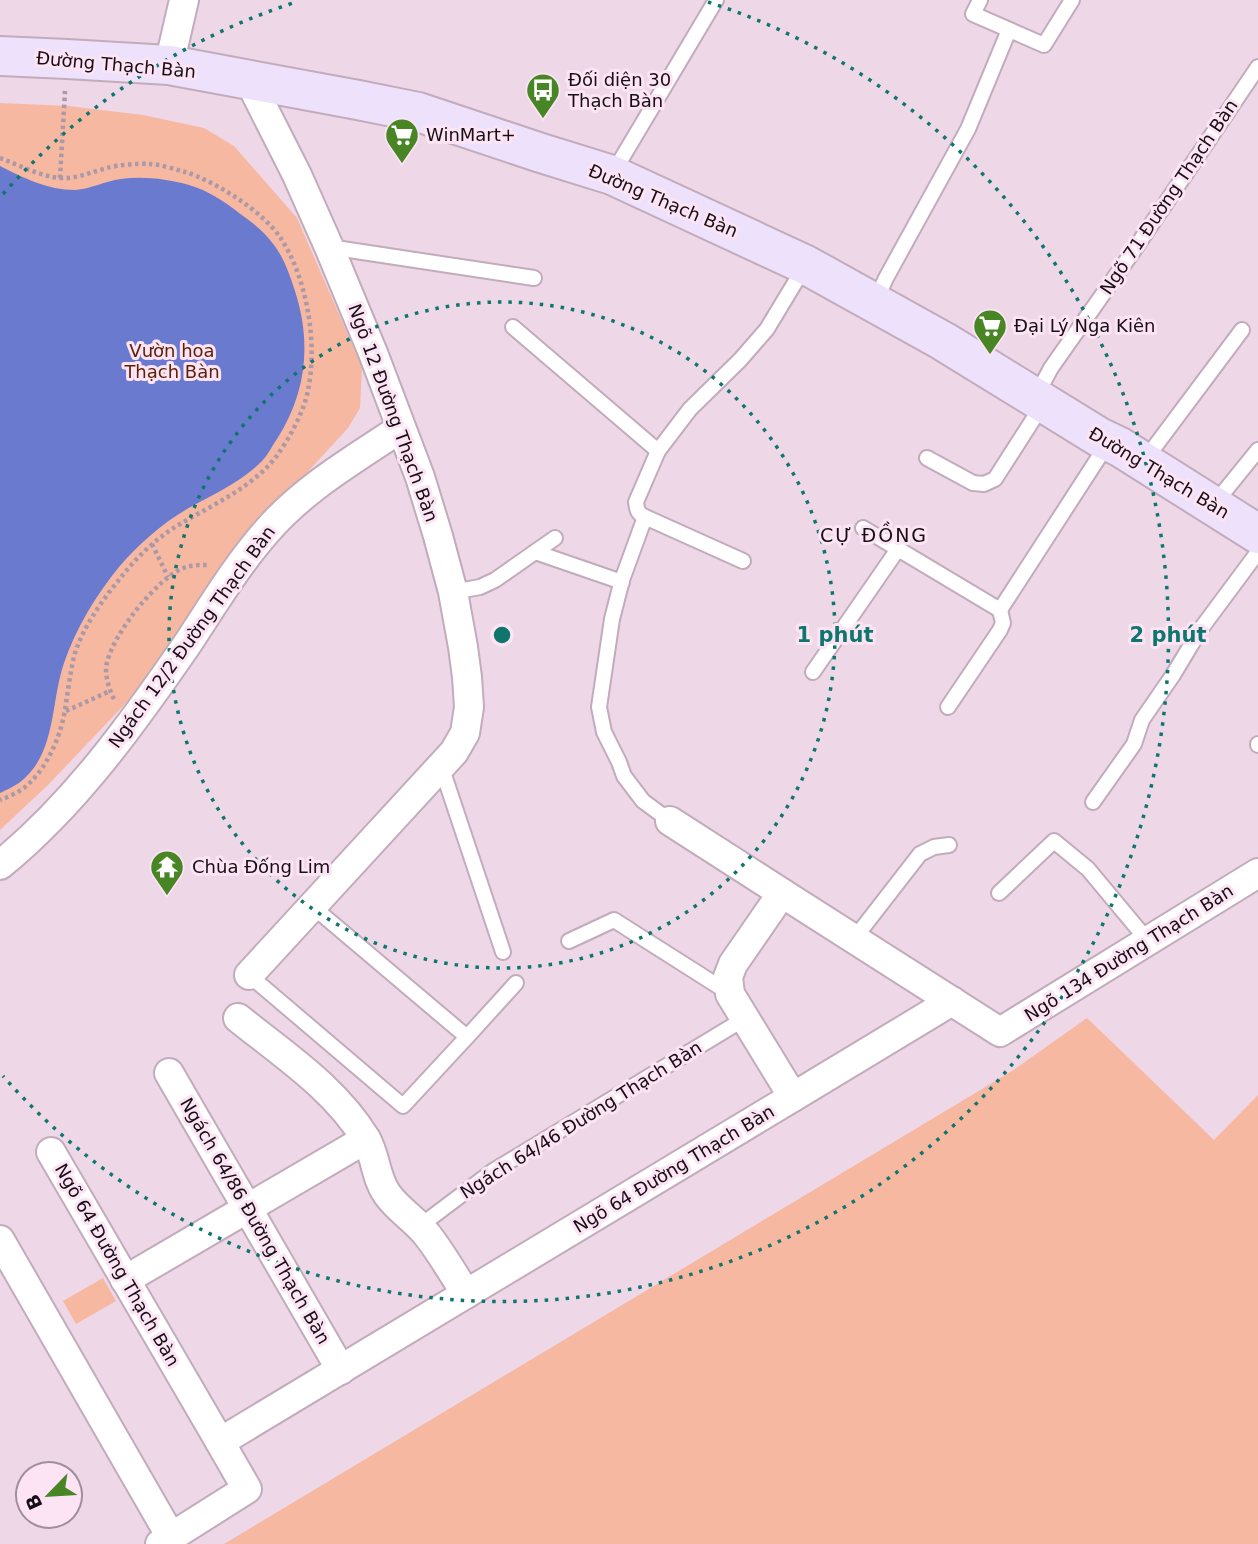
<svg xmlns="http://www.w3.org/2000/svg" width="1258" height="1544" viewBox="0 0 1258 1544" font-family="'DejaVu Sans',sans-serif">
<rect width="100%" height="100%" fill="#eed7e7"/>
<!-- green -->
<g fill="#f7b8a1">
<polygon points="0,103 68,106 143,115 204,128 234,146 297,218 362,367 360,408 348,428 235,551 167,652 124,705 48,785 0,830"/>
<polygon points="1087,1018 1214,1140 1258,1095 1258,1544 224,1544 1012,1071"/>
<polygon points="103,1278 116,1301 76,1324 63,1301"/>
</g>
<!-- water -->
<path fill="#6a7ace" d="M0,166C24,178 47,190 75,190C91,189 105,181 121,179C143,176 167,179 189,185C207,190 224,201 239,213C252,222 265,232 274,245C284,258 289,273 294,288C312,341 307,392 277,439C272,446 268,455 262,461C242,482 212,495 187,509C161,524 138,545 119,567C96,595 76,628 64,663C50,704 57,754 19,783C13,787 6,790 0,793Z"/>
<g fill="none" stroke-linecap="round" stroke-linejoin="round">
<!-- lane casing -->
<g stroke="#c2abbb" stroke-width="18">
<g id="lane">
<polyline points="980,0 973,14 1044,45 1072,0"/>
<polyline points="613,173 716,0"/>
<polyline points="329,247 534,278"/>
<polyline points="875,302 886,278 968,129 1009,30"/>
<polyline points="513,327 658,451"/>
<polyline points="1036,396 1051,368 1134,250 1258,67"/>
<polyline points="927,458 973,483 984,484 995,479 1043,404"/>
<polyline points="1144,461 1242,330"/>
<polyline points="1215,503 1258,450"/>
<polyline points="645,517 743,561"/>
<polyline points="863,528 898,549"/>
<polyline points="535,552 622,582"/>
<polyline points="453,592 480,587 495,580 555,538"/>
<polyline points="813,672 898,549 1000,610 1108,443"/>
<polyline points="948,707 1000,630 1003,623 1000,610"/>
<polyline points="1258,745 1258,744"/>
<polyline points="441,766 503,952"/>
<polyline points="1093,802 1134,744 1142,720 1173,675 1200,630 1258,552"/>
<path d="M670,821L643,801L624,776L619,762L604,732L599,707L612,619L622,580L645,517C638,514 637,510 636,502L658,451L690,409L740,360L767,329L805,266"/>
<polyline points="999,893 1054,841 1088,869 1148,941"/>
<polyline points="312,906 467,1037 516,983"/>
<polyline points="854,939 920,854 934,847 949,845"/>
<polyline points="569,941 614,920 729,993"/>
<polyline points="249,975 403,1106 467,1037"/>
<polyline points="420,1226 493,1171 744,1019"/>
</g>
</g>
<!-- street casing -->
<g stroke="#c2abbb" stroke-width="32">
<g id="street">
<polyline points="169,65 184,0"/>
<path d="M0,865C75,804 133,723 188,643C213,605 237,565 267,531C304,488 355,459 401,428"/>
<polyline points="782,893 1000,1032 1258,873"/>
<polyline points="249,975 454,752 465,733 469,707 467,677 463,647 453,592 438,536 420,477 373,353 329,247 297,175 249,80"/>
<path d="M238,1018C284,1055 335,1088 366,1139C376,1156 375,1177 387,1194C398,1210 416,1220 428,1236C442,1254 454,1275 466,1294"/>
<polyline points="169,1073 341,1370"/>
<polyline points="793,1097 952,1001"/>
<polyline points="51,1152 220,1442 793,1097 730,994 728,977 733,964 782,893 670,821"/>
<polyline points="0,1240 171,1537"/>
<polyline points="125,1280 366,1139"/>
<polyline points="160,1544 247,1489 220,1442"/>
</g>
</g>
<!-- secondary casing -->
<g stroke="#c2abbb" stroke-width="42">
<polyline id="secondary" points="0,56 67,59 169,65 358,100 418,112 541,153 612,175 806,265 943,341 1099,437 1120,447 1258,534"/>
</g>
<!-- path -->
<g stroke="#ab99a6" stroke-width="4.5" stroke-dasharray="3.5 3.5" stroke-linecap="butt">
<path d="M0,158C19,165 39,176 60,178C77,179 91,172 107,168C118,165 138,163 149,164C160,164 174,169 185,172C215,181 262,211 280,237C307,277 318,344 308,390C304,412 289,439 276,457C250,490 207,507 172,529C153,542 136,558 122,576C104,598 84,625 75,653C70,672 68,691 65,710C60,739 46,770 24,788C17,793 8,797 0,800"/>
<polyline points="60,178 65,91"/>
<polyline points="152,544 168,577"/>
<path d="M114,699C109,689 106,679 106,668C109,638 158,576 186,567C193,565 201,565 208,565"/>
<polyline points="66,711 110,691"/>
</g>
<!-- lane -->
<use href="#lane" stroke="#fff" stroke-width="14"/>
<!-- street -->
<use href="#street" stroke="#fff" stroke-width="28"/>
<!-- secondary -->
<use href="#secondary" stroke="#ede1fb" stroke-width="38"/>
</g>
<!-- distance rings -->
<g fill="none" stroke="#0f766e" stroke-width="3.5" stroke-dasharray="3.5 7">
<circle cx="502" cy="635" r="333"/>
<path d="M3 194A666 666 0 0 1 296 2M708 2A666 666 0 1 1 3 1076"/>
</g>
<!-- icons -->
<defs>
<g id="bus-pin" transform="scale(1.75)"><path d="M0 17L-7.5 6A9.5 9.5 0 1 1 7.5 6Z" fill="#488625" stroke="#fce4f4"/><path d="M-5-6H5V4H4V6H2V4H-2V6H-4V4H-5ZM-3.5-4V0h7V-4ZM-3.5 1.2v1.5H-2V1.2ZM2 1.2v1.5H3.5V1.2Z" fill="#fff"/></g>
<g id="supermarket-pin" transform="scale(1.75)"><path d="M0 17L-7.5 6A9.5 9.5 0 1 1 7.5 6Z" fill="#488625" stroke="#fce4f4"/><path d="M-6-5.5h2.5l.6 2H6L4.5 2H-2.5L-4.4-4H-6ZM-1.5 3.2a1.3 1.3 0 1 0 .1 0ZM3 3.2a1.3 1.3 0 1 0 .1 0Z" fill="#fff"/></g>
<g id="temple-pin" transform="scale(1.75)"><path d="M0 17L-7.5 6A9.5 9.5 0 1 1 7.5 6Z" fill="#488625" stroke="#fce4f4"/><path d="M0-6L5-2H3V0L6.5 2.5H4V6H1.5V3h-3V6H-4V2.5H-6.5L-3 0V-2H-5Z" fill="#fff"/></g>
</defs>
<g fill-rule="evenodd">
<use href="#bus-pin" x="543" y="90"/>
<use href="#supermarket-pin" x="402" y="135"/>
<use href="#supermarket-pin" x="990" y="326"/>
<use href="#temple-pin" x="167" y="867"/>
</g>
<g text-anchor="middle" stroke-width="6" stroke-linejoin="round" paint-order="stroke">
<!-- street labels -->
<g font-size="18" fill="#170f15" stroke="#fce4f4">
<text transform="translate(116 65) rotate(5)" y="6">Đường Thạch Bàn</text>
<text transform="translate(1169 197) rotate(-56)" y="6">Ngõ 71 Đường Thạch Bàn</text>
<text transform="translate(663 201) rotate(23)" y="6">Đường Thạch Bàn</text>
<text transform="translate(393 413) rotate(70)" y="6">Ngõ 12 Đường Thạch Bàn</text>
<text transform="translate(1159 473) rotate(31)" y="6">Đường Thạch Bàn</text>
<text transform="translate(192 637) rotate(-54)" y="6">Ngách 12/2 Đường Thạch Bàn</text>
<text transform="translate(1129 953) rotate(-32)" y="6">Ngõ 134 Đường Thạch Bàn</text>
<text transform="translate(581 1120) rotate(-32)" y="6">Ngách 64/46 Đường Thạch Bàn</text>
<text transform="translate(674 1169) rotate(-31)" y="6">Ngõ 64 Đường Thạch Bàn</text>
<text transform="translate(255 1221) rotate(60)" y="6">Ngách 64/86 Đường Thạch Bàn</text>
<text transform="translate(117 1265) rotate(60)" y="6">Ngõ 64 Đường Thạch Bàn</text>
</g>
<!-- poi labels -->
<g font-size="18" fill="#170f15" stroke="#fce4f4" text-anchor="start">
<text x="568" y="86">Đối diện 30<tspan x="568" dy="21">Thạch Bàn</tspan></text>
<text x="426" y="141">WinMart+</text>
<text x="1014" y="332">Đại Lý Nga Kiên</text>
<text x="192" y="873">Chùa Đống Lim</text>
</g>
<!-- park labels -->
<g font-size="18" fill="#5b1f05" stroke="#fce4f4">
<text x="172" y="357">Vườn hoa<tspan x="172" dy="21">Thạch Bàn</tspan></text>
</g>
<!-- neighbourhood labels -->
<g font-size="19" letter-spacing="2" fill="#170f15" stroke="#fce4f4">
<text x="874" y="542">CỰ ĐỒNG</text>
</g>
</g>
<circle cx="502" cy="635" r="10" fill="#0f766e" stroke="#fce4f4" stroke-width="3.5"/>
<g font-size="21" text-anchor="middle" font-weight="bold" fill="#0f766e" stroke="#fce4f4" stroke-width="6" stroke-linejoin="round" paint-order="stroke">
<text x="835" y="642">1 phút</text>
<text x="1168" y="642">2 phút</text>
</g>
<!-- north arrow -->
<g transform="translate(49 1495) rotate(245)"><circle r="33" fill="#fce4f4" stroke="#a08f9b" stroke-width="2"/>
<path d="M0-5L12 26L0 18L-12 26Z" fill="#488625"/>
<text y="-10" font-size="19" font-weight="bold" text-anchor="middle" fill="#170f15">B</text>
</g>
</svg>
